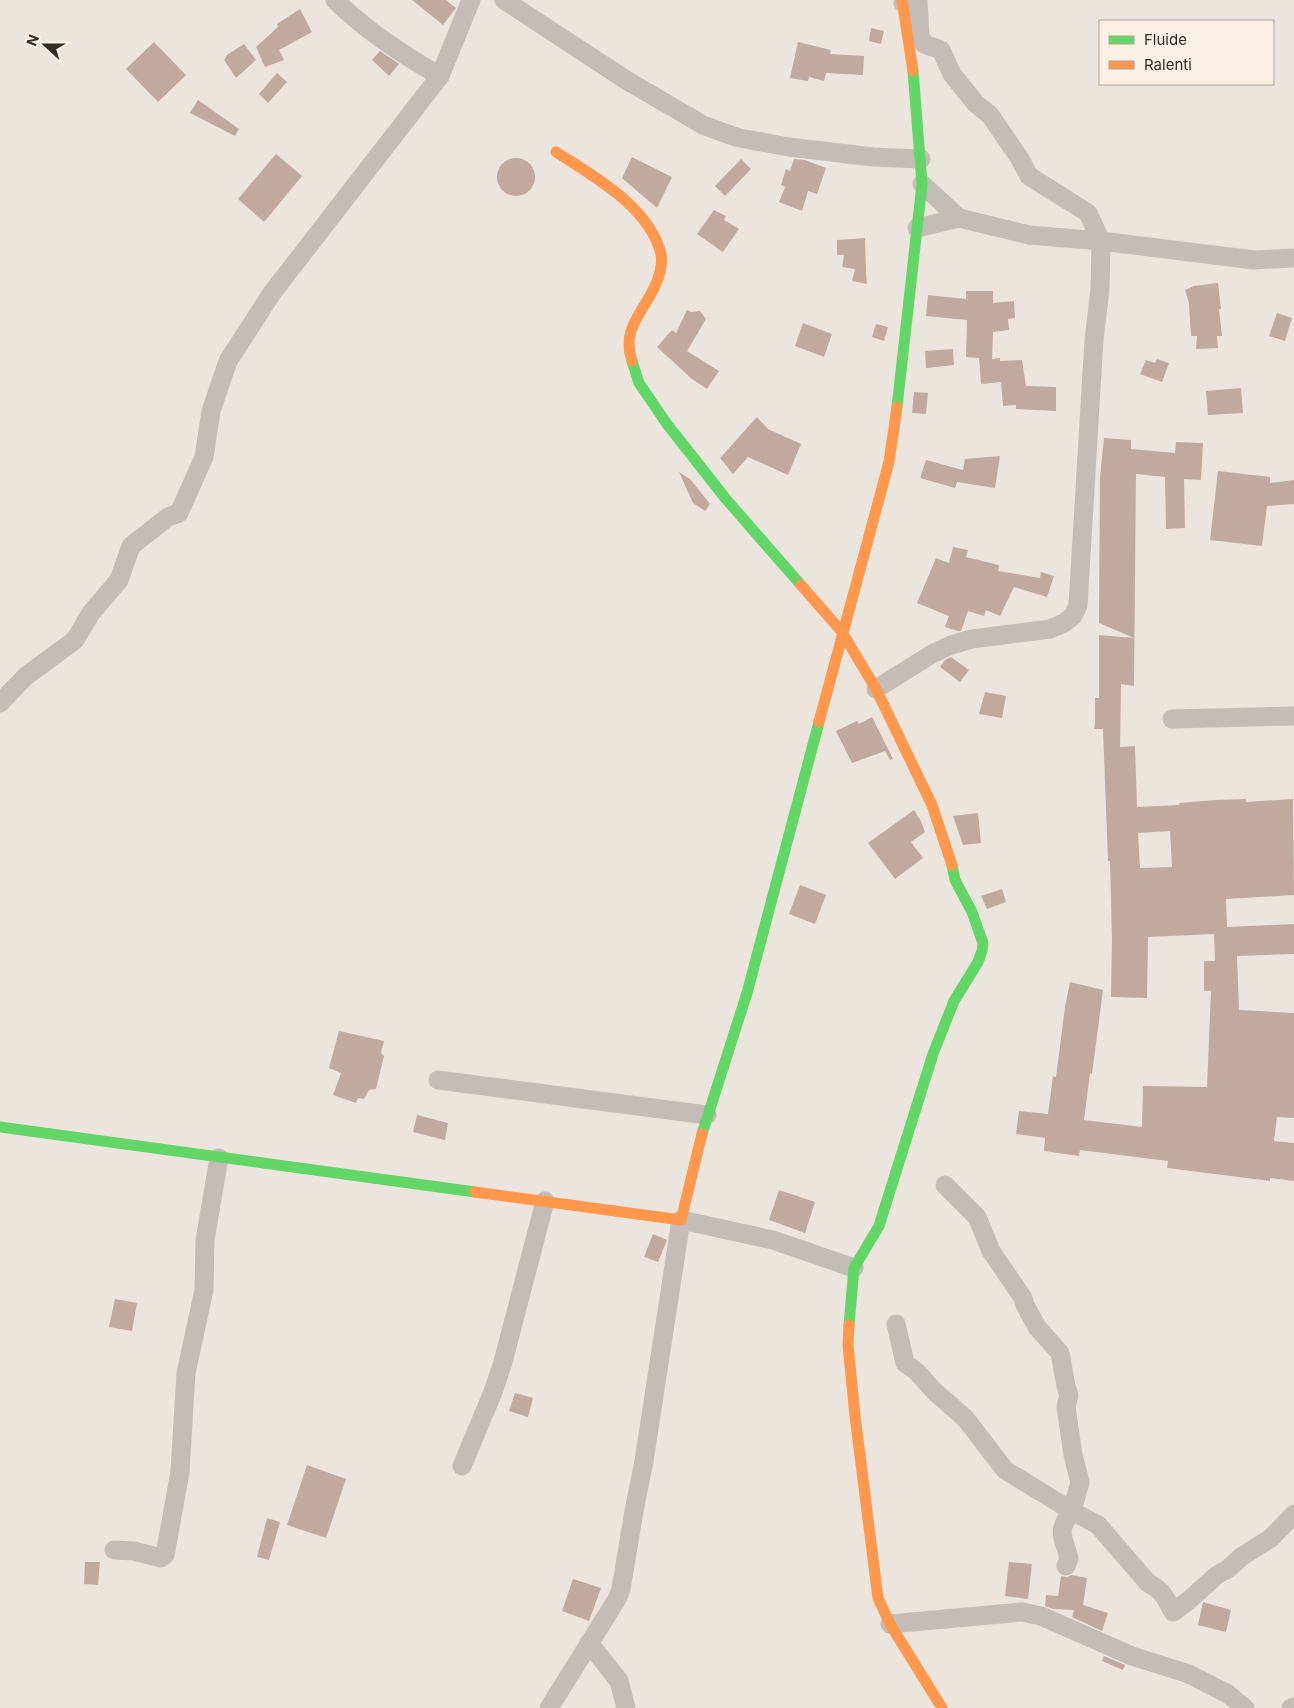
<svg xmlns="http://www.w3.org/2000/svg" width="1294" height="1708" viewBox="0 0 1294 1708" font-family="Inter,sans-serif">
<rect width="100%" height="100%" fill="#ece5dd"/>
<!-- building -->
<g fill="#c1a99e" fill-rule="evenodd">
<polygon points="412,0 446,0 456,8 443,25"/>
<polygon points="300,9 312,32 279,50 284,60 265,67 256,47 278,27 277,24"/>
<polygon points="871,28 884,31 881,44 869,41"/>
<polygon points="154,42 186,75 158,102 126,69"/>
<polygon points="798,42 831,50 830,54 864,56 863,75 826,73 824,81 809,77 808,81 790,78"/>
<polygon points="244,44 256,60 236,78 224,60 227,55"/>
<polygon points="380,51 399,64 389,76 372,60"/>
<polygon points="277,73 287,82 268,103 259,94"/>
<polygon points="198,100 239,129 235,136 190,113"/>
<polygon points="276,154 302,176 264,222 238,199"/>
<polygon points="632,157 672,177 657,208 622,178"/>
<circle cx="516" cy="177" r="19"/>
<polygon points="741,159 751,169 725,196 715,186"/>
<polygon points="794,159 805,160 826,168 817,194 808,191 802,211 779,202 785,187 781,185 786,169 790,171"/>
<polygon points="714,210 726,216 724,220 739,229 723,252 697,234"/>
<polygon points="865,238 866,271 867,284 852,281 855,269 842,267 844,255 837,255 837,240"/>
<polygon points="1218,283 1221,309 1219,309 1222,336 1217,336 1218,348 1196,349 1197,336 1191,336 1189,303 1185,290 1194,286"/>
<polygon points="966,291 993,291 993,303 1014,301 1015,318 1008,319 1009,330 993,332 992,359 1000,358 1000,361 1022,360 1026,386 1056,387 1056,411 1016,409 1016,405 1003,406 1001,382 981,384 979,358 966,357 967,320 926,316 928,295 966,299"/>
<polygon points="687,310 691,312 700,311 706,319 687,351 719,371 707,389 692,379 657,347 672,330 676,333"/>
<polygon points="1277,313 1292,318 1285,341 1269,336"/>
<polygon points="803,323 832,334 824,357 795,346"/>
<polygon points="876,324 888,327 884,341 872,337"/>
<polygon points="953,349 954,365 926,368 925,351"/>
<polygon points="1157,359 1169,363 1162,382 1140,374 1146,360 1155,363"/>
<polygon points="1241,388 1243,413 1208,415 1206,391"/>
<polygon points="914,392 928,393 926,414 912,413"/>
<polygon points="757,417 768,429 801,444 788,475 748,457 733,474 720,458"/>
<path d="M1104,438L1131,440V449L1175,453L1176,442L1203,443L1201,480L1184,479L1185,528L1166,529L1165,477L1136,474L1134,686L1121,684L1120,747L1135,746L1137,807L1180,805L1179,803L1215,800L1246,799V802L1293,799L1294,895L1226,899L1227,927L1294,924V954L1237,956L1239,1010L1294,1013V1118L1277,1117L1274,1141L1294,1143V1181L1270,1178V1181L1167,1168L1168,1161L1080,1150L1079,1156L1044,1151L1045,1138L1016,1134L1019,1111L1048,1114L1053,1076L1056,1077L1065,1007L1070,982L1103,990L1092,1074L1090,1073L1084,1120L1142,1127L1143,1086L1207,1087L1211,991H1204V961H1215L1214,934L1148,937L1147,998L1111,997L1112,940L1110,861H1108L1103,729H1094L1095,724V698H1099V635L1134,638L1099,623L1100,477ZM1170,831L1172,867L1140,868L1138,833Z"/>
<polygon points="1000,456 995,488 957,482 955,488 920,478 926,460 963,470 965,459"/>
<polygon points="1218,471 1270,477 1270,483 1294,480 1294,504 1267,506 1262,546 1210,540"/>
<polygon points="679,472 691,480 710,504 705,511 693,503"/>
<polygon points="953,547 968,550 966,557 999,565 998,571 1040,578 1041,572 1054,576 1047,597 1014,587 1000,616 986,610 984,616 968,611 961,631 958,631 945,627 949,616 917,603 936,558 949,563"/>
<polygon points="951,657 969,670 960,682 940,667 945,660"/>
<polygon points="985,692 1006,696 1002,718 979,714"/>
<polygon points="872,717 893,759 890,760 885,751 852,763 836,731 857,721 859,724"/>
<polygon points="914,810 921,821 925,832 911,842 923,858 895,879 868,843"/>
<polygon points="978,813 981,843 963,845 953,816"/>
<polygon points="800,885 826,895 815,924 789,914"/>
<polygon points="1002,889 1006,902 987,909 981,896"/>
<polygon points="339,1031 384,1041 381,1053 384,1056 376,1089 369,1090 364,1099 358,1098 356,1103 333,1095 341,1073 329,1068"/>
<polygon points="417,1115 448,1123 445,1140 413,1132"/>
<polygon points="779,1190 815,1202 805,1233 769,1220"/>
<polygon points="653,1234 667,1240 658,1262 644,1257"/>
<polygon points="115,1299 137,1303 132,1331 109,1327"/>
<polygon points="515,1393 533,1398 528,1417 509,1411"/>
<polygon points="307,1465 346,1479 326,1538 287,1525"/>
<polygon points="267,1518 280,1522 269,1560 257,1557"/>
<polygon points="85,1562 100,1562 98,1585 84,1584"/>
<polygon points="1009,1562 1032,1564 1028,1599 1005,1596"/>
<polygon points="1072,1575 1087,1578 1083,1605 1108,1613 1102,1631 1072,1617 1074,1610 1053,1609 1045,1606 1046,1595 1058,1596 1061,1576 1067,1577"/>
<polygon points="573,1579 601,1588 589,1621 562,1611"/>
<polygon points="1203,1602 1231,1610 1226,1632 1198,1625"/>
<polygon points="1104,1656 1125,1665 1123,1670 1102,1661"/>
</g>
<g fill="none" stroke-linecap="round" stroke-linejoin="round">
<!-- street -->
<g stroke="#c4bdb7" stroke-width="19">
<path d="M335,0C365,30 403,55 440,76"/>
<polyline points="504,0 626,80 703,125 719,131 739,138 789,147 873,157 921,159"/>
<polyline points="922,184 959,218"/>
<polyline points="917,228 959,218 1029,235 1101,241 1254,260 1294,258"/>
<polyline points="876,689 932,654 951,645 972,639 1050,629 1064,623 1073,616 1078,605 1094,340 1100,289 1101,241 1088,213 1029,176 1020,159 990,115 976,104 952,74 941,50 924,44 920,35 918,1 903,3"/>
<polyline points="0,703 26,676 75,640 91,613 119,580 131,546 168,517 179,513 204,457 211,411 228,361 272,293 440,76 471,0"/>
<polyline points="1172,719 1294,716"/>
<polyline points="438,1080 707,1115"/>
<polyline points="896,1324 905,1363 917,1372 935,1392 965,1418 1005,1470 1072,1511 1080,1482 1073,1455 1066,1407 1069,1395 1066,1386 1060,1353 1037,1327 1025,1305 1023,1298 991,1251 977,1217 945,1185"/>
<polyline points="462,1466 493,1392 503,1362 545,1201"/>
<polyline points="114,1550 134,1551 161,1558 165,1555 180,1472 186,1373 204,1290 205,1240 219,1158"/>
<path d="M1066,1566L1069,1559C1064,1536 1055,1533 1072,1511L1098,1525L1148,1583C1164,1591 1165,1598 1173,1612L1188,1601L1217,1575L1228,1569L1241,1557L1271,1538L1294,1514"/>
<polyline points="890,1624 1022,1612 1041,1616 1132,1656 1189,1674 1228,1694 1245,1708"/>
<polyline points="589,1643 619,1681 626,1708"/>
<polyline points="549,1708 617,1599 621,1589 634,1511 644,1461 681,1220 773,1240 854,1268"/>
<polyline points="1291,1708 1294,1707"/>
</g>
<!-- fast -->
<g stroke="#63d668" stroke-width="11">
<polyline points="632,361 639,383 667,424 726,499 801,585"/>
<polyline points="897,407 922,184 913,71"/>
<polyline points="0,1127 475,1192"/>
<polyline points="702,1134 747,993 819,722"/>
<polyline points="849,1325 854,1268 879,1226 933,1054 954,1001 978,962 982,951 983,943 972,912 955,880 952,865"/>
</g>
<!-- slow -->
<g stroke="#ff974d" stroke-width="11">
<polyline points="902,0 913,71"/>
<path d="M556,152C593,176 650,207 661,254C664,271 654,290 645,304C633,324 624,337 632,361"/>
<polyline points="801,585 842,632 876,689 932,805 952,865"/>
<polyline points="819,722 889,462 897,407"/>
<polyline points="475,1192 681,1220 702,1134"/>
<polyline points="849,1325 848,1345 855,1416 878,1598 890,1624 942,1708"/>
</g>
</g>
<!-- legend -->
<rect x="1099" y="20" width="175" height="65" fill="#faf0e3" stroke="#aba197"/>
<rect x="1109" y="36" width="25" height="8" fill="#63d668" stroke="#aba197"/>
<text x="1144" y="45" font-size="15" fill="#352b25">Fluide</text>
<rect x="1109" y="61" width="25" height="8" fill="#ff974d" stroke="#aba197"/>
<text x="1144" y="70" font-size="15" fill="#352b25">Ralenti</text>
<!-- north arrow -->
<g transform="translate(45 45) rotate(291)" stroke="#faf0e3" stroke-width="4" paint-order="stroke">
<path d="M0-4L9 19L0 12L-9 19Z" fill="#352b25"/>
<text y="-8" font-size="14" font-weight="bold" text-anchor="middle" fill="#352b25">N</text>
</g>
</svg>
